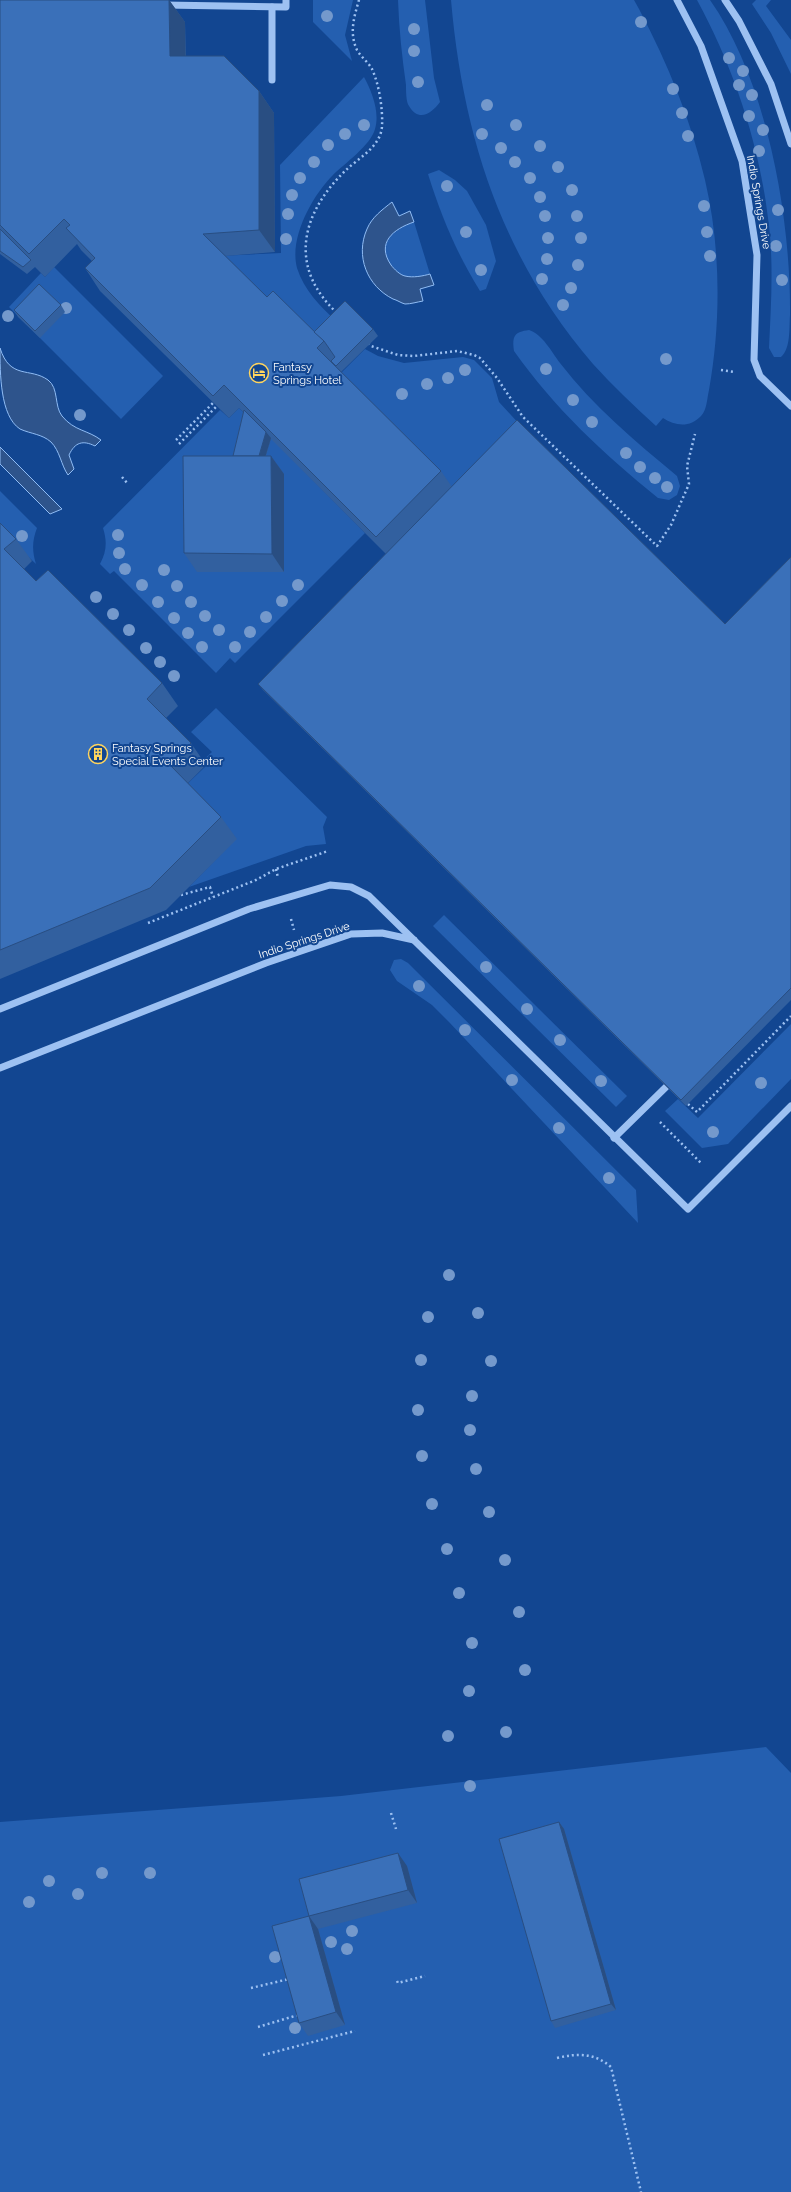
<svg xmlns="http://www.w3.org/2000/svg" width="791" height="2192" viewBox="0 0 791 2192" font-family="Raleway,sans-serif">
<rect width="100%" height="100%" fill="#124691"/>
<!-- green -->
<g fill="#245fb0">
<polygon points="313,0 353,0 345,35 352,61 313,22"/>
<path d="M398,0H425L434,78L440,102C432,113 419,123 409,106C406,102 406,91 406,85C402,57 399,29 398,0Z"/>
<path d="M451,0H634L639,9C668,64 691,120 705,180C721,248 721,323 709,390C707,398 707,410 701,416C690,428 675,426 663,418L656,426C634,406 613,386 593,364C502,258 463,137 451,0Z"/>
<path d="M697,0H710C767,81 791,217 790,315C789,328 791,348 781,357H774L769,348C771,305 774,261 768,218C759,143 733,66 697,0Z"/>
<polygon points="756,0 771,0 766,6 791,40 791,74 771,33 752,4"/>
<path d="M364,77C372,92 380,112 375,129C371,145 344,164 333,175C312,196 289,238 297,268C304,290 320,306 336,321L317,341L283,319L218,256L281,253L280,165Z"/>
<path d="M439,170L455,180L467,191L486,225L496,261L486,289L480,291C457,254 441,216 428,174Z"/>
<path d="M414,222L430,274C423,276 413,278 405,276C400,275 394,269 391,265C376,243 393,229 414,222Z"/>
<polygon points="54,267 163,376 121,419 9,307 41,273 45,277"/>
<path d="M529,330C543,335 551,351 560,363C593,406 635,441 677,476L680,486L677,495L669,500L658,498C603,453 555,409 514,351C512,336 514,332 529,330Z"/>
<polygon points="365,349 378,356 404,363 463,357 474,360 492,378 499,402 522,427 457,494 338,376"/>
<path d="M239,408L248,417L260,474L271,438L365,533L235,663L230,658L216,673L114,571L110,574L100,564C107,551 107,541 103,528L220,410L229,418Z"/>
<path d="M0,491L37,528C32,541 32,551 36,564L0,530Z"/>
<polygon points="216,708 327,817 323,827 326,844 306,846 189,887 236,839 184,787 206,766 202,761 212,752 191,732"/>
<polygon points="444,915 627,1096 616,1107 433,926"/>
<polygon points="401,959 408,963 636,1190 638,1223 449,1022 432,1005 397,981 390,970 394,960"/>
<polygon points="791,1024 791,1079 728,1144 702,1148 665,1111 678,1099 698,1118"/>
<polygon points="766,1747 791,1773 791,2192 0,2192 0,1822 341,1796"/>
</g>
<!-- water -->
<g fill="#2e548c" stroke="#8fbcf5">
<path d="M392,202L399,216L410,211L414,222C393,229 376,243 391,265C394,269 400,275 405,276C413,278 423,276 430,274L434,285L420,289L423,301C417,302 411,304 405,304C401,303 397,300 393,299C367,286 355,256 367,229C372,217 382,210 392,202Z"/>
<path d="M0,348C10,380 30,367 48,380C59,388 54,406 62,416C74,431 88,430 101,440L95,446C83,440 75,442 69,455L74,469L68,475C61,465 60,451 51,442C42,434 31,434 20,429C0,416 0,373 0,348Z"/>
<polygon points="0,447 62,509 50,514 0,464"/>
</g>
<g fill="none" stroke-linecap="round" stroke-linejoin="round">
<!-- path -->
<g stroke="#9dc1f2" stroke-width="2.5" stroke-dasharray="2 3" stroke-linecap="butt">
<path d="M337,313C288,267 301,214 345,171C358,158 381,147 382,126C383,109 379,84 372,69C368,62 361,57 357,50C349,33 354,17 359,0"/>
<polyline points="368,343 371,346 398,355 414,356 457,351 474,355 480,358 497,378 523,417 657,546 671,525 689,484 687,466 695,434"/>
<polyline points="721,370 735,372"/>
<polyline points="176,440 213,403"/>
<polyline points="179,444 217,406"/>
<polyline points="122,477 128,484"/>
<polyline points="276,869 278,878"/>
<polyline points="181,895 210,887 213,897"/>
<polyline points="291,919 294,930"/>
<polyline points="148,923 256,880 276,869 328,851"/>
<polyline points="688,1104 697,1112 791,1016"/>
<polyline points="660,1122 702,1164"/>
<polyline points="391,1813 396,1829"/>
<polyline points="397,1981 398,1983 425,1976"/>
<polyline points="251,1988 289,1979"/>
<polyline points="258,2027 298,2015"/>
<polyline points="263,2055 355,2031"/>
<path d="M557,2058C578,2053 595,2053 611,2067L641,2192"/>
</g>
<!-- minor -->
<g stroke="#9dc1f2" stroke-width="7">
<polyline points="677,0 701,46 742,161 757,255 754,360 760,376 791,406"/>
<polyline points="725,0 739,21 771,84 791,144"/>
<polyline points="164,5 286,7 286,0"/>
<polyline points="272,80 272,7"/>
<polyline points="0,1009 249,909 330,885 351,887 369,896 688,1209 791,1106"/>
<polyline points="0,1068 266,963 351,934 382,933 414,940"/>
<polyline points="614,1138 666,1087"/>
</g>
</g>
<!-- trees -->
<g fill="#7499cc">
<circle cx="327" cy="16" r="6"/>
<circle cx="641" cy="22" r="6"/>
<circle cx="414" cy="29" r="6"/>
<circle cx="414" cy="51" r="6"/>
<circle cx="729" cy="58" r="6"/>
<circle cx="743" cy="71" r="6"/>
<circle cx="418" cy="82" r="6"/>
<circle cx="739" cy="85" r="6"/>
<circle cx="673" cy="89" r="6"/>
<circle cx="752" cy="95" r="6"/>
<circle cx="487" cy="105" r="6"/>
<circle cx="682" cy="113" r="6"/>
<circle cx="749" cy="116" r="6"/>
<circle cx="364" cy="125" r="6"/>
<circle cx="516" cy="125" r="6"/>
<circle cx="763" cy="130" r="6"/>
<circle cx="345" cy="134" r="6"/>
<circle cx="482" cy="134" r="6"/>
<circle cx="688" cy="136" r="6"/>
<circle cx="328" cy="145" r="6"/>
<circle cx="540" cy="146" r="6"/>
<circle cx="501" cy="148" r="6"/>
<circle cx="759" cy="151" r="6"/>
<circle cx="314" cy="162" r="6"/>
<circle cx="515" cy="162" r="6"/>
<circle cx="558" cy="167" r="6"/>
<circle cx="300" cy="178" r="6"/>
<circle cx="530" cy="178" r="6"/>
<circle cx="447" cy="186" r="6"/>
<circle cx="572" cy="190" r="6"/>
<circle cx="292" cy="195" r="6"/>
<circle cx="540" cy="197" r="6"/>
<circle cx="704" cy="206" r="6"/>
<circle cx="778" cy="210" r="6"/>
<circle cx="288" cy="214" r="6"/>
<circle cx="545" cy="216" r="6"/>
<circle cx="577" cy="216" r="6"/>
<circle cx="466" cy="232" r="6"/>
<circle cx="707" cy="232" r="6"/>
<circle cx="548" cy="238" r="6"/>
<circle cx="581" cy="238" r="6"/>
<circle cx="286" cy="239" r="6"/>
<circle cx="776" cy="246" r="6"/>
<circle cx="710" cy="256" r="6"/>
<circle cx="547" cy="259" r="6"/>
<circle cx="578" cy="265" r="6"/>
<circle cx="481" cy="270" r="6"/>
<circle cx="542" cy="279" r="6"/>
<circle cx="782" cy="280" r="6"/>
<circle cx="571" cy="288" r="6"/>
<circle cx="563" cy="305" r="6"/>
<circle cx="66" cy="308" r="6"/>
<circle cx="8" cy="316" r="6"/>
<circle cx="666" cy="359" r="6"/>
<circle cx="546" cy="369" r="6"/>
<circle cx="465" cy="370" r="6"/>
<circle cx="448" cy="378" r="6"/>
<circle cx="427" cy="384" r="6"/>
<circle cx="402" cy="394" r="6"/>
<circle cx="573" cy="400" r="6"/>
<circle cx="80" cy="415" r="6"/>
<circle cx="592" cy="422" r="6"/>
<circle cx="626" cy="453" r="6"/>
<circle cx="640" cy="467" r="6"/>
<circle cx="655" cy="478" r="6"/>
<circle cx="667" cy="487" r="6"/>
<circle cx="118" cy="535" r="6"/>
<circle cx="22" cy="536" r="6"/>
<circle cx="119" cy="553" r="6"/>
<circle cx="125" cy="569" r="6"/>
<circle cx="164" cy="570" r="6"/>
<circle cx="142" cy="585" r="6"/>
<circle cx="298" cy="585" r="6"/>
<circle cx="177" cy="586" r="6"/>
<circle cx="96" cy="597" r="6"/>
<circle cx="282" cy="601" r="6"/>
<circle cx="158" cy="602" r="6"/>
<circle cx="191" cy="602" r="6"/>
<circle cx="113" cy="614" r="6"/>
<circle cx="205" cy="616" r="6"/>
<circle cx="266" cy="617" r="6"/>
<circle cx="174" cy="618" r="6"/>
<circle cx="129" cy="630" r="6"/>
<circle cx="219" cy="630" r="6"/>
<circle cx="250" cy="632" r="6"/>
<circle cx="188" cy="633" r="6"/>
<circle cx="202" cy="647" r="6"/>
<circle cx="235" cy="647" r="6"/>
<circle cx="146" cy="648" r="6"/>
<circle cx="160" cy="662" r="6"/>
<circle cx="174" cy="676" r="6"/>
<circle cx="486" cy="967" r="6"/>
<circle cx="419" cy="986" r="6"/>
<circle cx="527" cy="1009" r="6"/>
<circle cx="465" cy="1030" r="6"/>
<circle cx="560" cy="1040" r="6"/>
<circle cx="512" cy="1080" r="6"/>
<circle cx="601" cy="1081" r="6"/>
<circle cx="761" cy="1083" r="6"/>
<circle cx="559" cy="1128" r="6"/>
<circle cx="713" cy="1132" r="6"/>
<circle cx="609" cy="1178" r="6"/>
<circle cx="449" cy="1275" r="6"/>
<circle cx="478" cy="1313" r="6"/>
<circle cx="428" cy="1317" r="6"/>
<circle cx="421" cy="1360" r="6"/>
<circle cx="491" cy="1361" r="6"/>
<circle cx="472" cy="1396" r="6"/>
<circle cx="418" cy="1410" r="6"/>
<circle cx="470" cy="1430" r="6"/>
<circle cx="422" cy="1456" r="6"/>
<circle cx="476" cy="1469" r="6"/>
<circle cx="432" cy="1504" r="6"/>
<circle cx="489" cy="1512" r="6"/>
<circle cx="447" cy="1549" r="6"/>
<circle cx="505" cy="1560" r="6"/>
<circle cx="459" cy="1593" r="6"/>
<circle cx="519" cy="1612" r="6"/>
<circle cx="472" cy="1643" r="6"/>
<circle cx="525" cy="1670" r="6"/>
<circle cx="469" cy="1691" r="6"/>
<circle cx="506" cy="1732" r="6"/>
<circle cx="448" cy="1736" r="6"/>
<circle cx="470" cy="1786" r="6"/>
<circle cx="102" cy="1873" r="6"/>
<circle cx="150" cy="1873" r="6"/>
<circle cx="49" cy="1881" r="6"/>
<circle cx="78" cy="1894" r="6"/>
<circle cx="29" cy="1902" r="6"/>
<circle cx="352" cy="1931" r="6"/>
<circle cx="331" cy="1942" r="6"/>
<circle cx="347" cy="1949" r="6"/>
<circle cx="275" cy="1957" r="6"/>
<circle cx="295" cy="2028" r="6"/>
</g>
<!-- wall -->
<g fill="#32609f">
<polygon points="0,0 169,0 185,22 186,56 259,91 274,113 275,252 225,256 267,297 314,332 373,329 378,336 341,372 441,471 452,487 725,624 791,557 791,1000 686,1106 263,690 258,684 386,554 271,439 266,456 271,456 284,474 284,572 197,572 184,553 233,456 243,412 239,408 229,418 100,291 85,268 92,261 81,250 77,244 45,277 35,267 27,274 0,254"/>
<polygon points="61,305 65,312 40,338 18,317 14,310"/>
<polygon points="0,523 16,539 32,561 24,569 36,581 162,683 178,706 166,718 191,743 206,765 188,783 221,817 237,839 166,910 0,979"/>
<polygon points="559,1822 564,1829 616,2010 555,2028 551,2021"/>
<polygon points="407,1866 417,1903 318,1929 345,2025 308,2036 299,2023 309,1916"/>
</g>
<!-- shaded-wall -->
<g fill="#294e82">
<polygon points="169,0 185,22 186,79 170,56"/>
<polygon points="259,91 274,113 275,252 259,230"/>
<polygon points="266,432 271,438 260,474 256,468"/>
<polygon points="271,456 284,474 284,572 272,554"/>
<polygon points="559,1822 564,1829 616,2010 611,2004"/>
<polygon points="398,1853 407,1866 417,1903 408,1890"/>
<polygon points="309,1916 318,1929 345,2025 336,2012"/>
</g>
<!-- building -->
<g fill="#3a70b9" stroke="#294e82">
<polygon points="0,0 169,0 170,56 224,56 259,91 259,230 203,234 267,297 273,291 324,341 317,348 441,471 376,537 224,385 213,396 85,268 95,258 66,228 70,225 64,219 29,254 0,225"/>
<polygon points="0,229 31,260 23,267 0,251"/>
<polygon points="39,284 61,305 35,331 14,310"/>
<polygon points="345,301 373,329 336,366 331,361 335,357 324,341 314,332"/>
<polygon points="244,410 266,432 259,456 233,456"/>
<polygon points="517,420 725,624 791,557 791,988 681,1100 258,684"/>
<polygon points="183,456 271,456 272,554 184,553"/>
<polygon points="0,523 16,539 4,549 36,581 48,570 162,683 147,699 191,743 169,764 221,817 150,888 0,950"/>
<polygon points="559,1822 611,2004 551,2021 499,1839"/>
<polygon points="398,1853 408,1890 309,1916 299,1879"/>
<polygon points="309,1916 336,2012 299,2023 272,1926"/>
</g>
<!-- icons -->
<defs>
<g id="hotel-ring" transform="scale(1)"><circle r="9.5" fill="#124691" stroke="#ffd55e" stroke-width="1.5"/><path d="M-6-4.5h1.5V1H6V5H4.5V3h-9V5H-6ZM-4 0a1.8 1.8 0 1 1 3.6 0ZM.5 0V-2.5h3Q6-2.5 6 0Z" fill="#ffd55e"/></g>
<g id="building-ring" transform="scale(1)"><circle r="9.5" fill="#124691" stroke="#ffd55e" stroke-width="1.5"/><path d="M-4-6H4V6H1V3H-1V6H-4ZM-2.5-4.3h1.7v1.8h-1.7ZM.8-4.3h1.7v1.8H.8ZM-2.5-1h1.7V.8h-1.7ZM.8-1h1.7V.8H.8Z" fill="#ffd55e"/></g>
</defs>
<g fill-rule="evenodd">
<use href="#hotel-ring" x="259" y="373"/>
<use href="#building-ring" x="98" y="754"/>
</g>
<g text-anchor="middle" stroke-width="4" stroke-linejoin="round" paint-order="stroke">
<!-- street labels -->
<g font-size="11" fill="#fff" stroke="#124691">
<text transform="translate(759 202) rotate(80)" y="4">Indio Springs Drive</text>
<text transform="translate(304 940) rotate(-18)" y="4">Indio Springs Drive</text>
</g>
<!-- poi labels -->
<g font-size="11" fill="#fff" stroke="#124691" text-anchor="start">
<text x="273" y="371">Fantasy<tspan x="273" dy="13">Springs Hotel</tspan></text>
<text x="112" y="752">Fantasy Springs<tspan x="112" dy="13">Special Events Center</tspan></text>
</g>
</g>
</svg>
